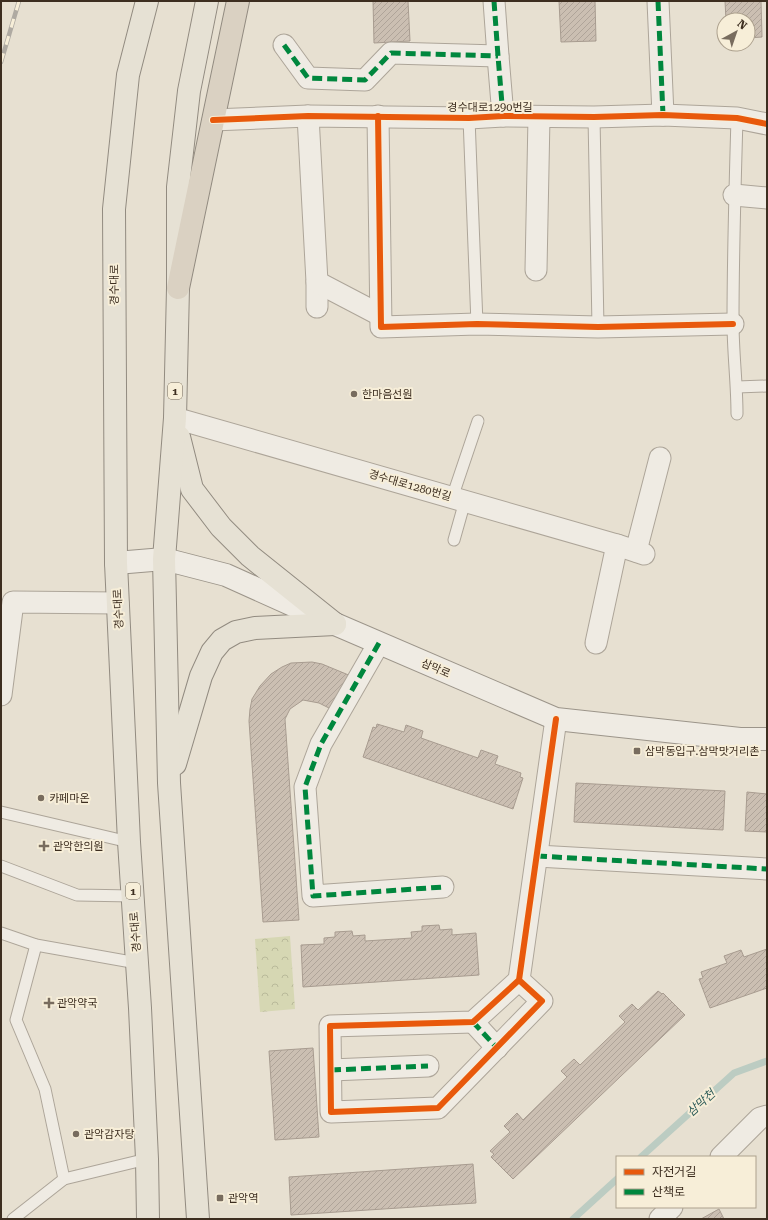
<svg xmlns="http://www.w3.org/2000/svg" width="768" height="1220" viewBox="0 0 768 1220" font-family="'Roboto Serif','Noto Sans KR',serif">
<defs>
<pattern id="park-crowns" width="20" height="18" patternUnits="userSpaceOnUse"><rect width="20" height="18" fill="#d6d7b3"/><path d="M2 6a3 3 0 1 1 6 0M12 15a3 3 0 1 1 6 0" fill="none" stroke="#b9b99a"/></pattern>
<pattern id="building-hatch" width="6" height="6" patternUnits="userSpaceOnUse"><rect width="6" height="6" fill="#cbbfb2"/><path d="M-1 1l2-2M0 6l6-6M5 7l2-2" fill="none" stroke="#afa499"/></pattern>
</defs>
<rect width="100%" height="100%" fill="#e7e0d1"/>
<!-- park -->
<polygon fill="url(#park-crowns)" points="290,936 295,1009 260,1012 255,939"/>
<g fill="none" stroke-linecap="round" stroke-linejoin="round">
<!-- stream -->
<g stroke="#bcccc2" stroke-width="7">
<polyline points="641,1157 734,1073 767,1061"/>
<polyline points="573,1219 617,1179"/>
</g>
</g>
<!-- building -->
<g fill="url(#building-hatch)" stroke="#a89c90">
<polygon points="373,1 408,1 410,41 374,43"/>
<polygon points="559,1 595,1 596,41 561,42"/>
<polygon points="725,1 761,1 762,37 748,38 748,20 726,20"/>
<polygon points="312,662 322,664 351,676 335,711 319,703 303,700 290,709 285,719 299,920 263,922 249,721 250,709 252,699 260,686 271,674 282,667 291,663"/>
<polygon points="377,724 404,732 406,725 423,731 421,738 478,758 481,750 498,756 495,764 521,773 520,777 523,778 513,809 363,757 373,727 376,728"/>
<polygon points="576,783 725,791 723,830 574,822"/>
<polygon points="747,792 767,794 767,832 745,831"/>
<polygon points="439,925 440,930 452,929 452,935 476,933 479,975 303,987 301,945 324,944 324,938 335,937 335,932 352,931 353,936 365,935 365,941 412,938 411,932 422,931 422,926"/>
<polygon points="767,949 767,988 710,1008 699,979 703,978 701,972 727,963 724,956 741,950 744,957"/>
<polygon points="658,991 662,994 663,993 685,1015 513,1179 491,1157 494,1154 490,1151 510,1132 504,1126 517,1113 523,1120 567,1077 561,1071 574,1059 580,1065 625,1022 619,1016 632,1004 638,1010"/>
<polygon points="313,1048 319,1137 275,1140 269,1051"/>
<polygon points="473,1164 476,1203 291,1215 289,1177"/>
<polygon points="719,1209 724,1219 701,1219"/>
</g>
<g fill="none" stroke-linecap="round" stroke-linejoin="round">
<!-- lane casing -->
<g stroke="#ada599" stroke-width="13">
<g id="lane">
<polyline points="594,117 598,327"/>
<polyline points="469,118 477,324"/>
<polyline points="737,387 767,386"/>
<path d="M737,414C737,383 733,353 733,322C733,254 735,186 737,118"/>
<polyline points="452,498 478,421"/>
<polyline points="454,540 465,501"/>
<polyline points="1,812 129,842"/>
<polyline points="1,866 77,895 133,896"/>
<polyline points="1,933 36,945 137,963"/>
<polyline points="36,945 16,1020 45,1089 64,1179"/>
<polyline points="13,1219 64,1179 147,1159"/>
</g>
</g>
<!-- street casing -->
<g stroke="#ada599" stroke-width="23">
<g id="street">
<polyline points="494,1 498,56 503,116"/>
<polyline points="658,1 663,115"/>
<polyline points="284,45 308,78 365,80 391,53 498,56"/>
<polyline points="308,116 317,282 317,307"/>
<polyline points="378,116 381,327 477,324 598,327 733,324"/>
<polyline points="213,120 308,116 469,118 503,116 594,117 663,115 737,118 767,124"/>
<polyline points="734,195 767,198"/>
<polyline points="536,270 539,117"/>
<polyline points="317,282 380,315"/>
<polyline points="175,418 617,545 644,554"/>
<polyline points="636,551 660,458"/>
<polyline points="379,643 321,744 305,787 313,896 443,887"/>
<polyline points="596,643 617,545"/>
<polyline points="1,695 13,602 118,603"/>
<polyline points="537,856 767,869"/>
<polyline points="519,980 473,1022 330,1026 331,1112 438,1108 542,1001 519,980 556,719"/>
<polyline points="473,1022 497,1048"/>
<polyline points="331,1070 428,1066"/>
<polyline points="721,1157 760,1118 767,1116"/>
<polyline points="660,1219 672,1207"/>
</g>
</g>
<!-- secondary casing -->
<g stroke="#9c958a" stroke-width="24">
<polyline id="secondary" points="116,563 164,559 226,575 335,624 556,719 740,739 767,739"/>
</g>
<!-- primary casing -->
<g stroke="#928b80" stroke-width="24">
<g id="primary">
<polyline points="147,1 128,75 114,209 116,563 129,842 140,1008 147,1159 148,1219"/>
<polyline points="179,437 192,489 221,527 250,556 335,624"/>
<polyline points="175,764 201,676 212,652 222,640 236,632 255,628 335,624"/>
<polyline points="198,1219 169,783 164,559 175,418 178,288 178,187 189,91 207,1"/>
</g>
</g>
<!-- highway casing -->
<g stroke="#928b80" stroke-width="24">
<polyline id="highway" points="178,288 238,1"/>
</g>
<!-- lane -->
<use href="#lane" stroke="#efebe3" stroke-width="11"/>
<!-- street -->
<use href="#street" stroke="#efebe3" stroke-width="21"/>
<!-- secondary -->
<use href="#secondary" stroke="#efebe3" stroke-width="22"/>
<!-- primary -->
<use href="#primary" stroke="#e6e1d4" stroke-width="22"/>
<!-- highway -->
<use href="#highway" stroke="#dad1c2" stroke-width="22"/>
<!-- rail casing -->
<g stroke="#afaaa2" stroke-width="4.5">
<polyline id="rail" points="1,62 19,1"/>
</g>
<!-- rail -->
<use href="#rail" stroke="#f7eed8" stroke-width="3" stroke-dasharray="9" stroke-linecap="butt"/>
<!-- quiet -->
<g stroke="#00873e" stroke-width="5" stroke-dasharray="10 5" stroke-linecap="butt">
<polyline points="494,1 498,56 503,116"/>
<polyline points="658,1 663,115"/>
<polyline points="284,45 308,78 365,80 391,53 498,56"/>
<polyline points="379,643 321,744 305,787 313,896 443,887"/>
<polyline points="537,856 767,869"/>
<polyline points="473,1022 497,1048"/>
<polyline points="331,1070 428,1066"/>
</g>
<!-- cycleway casing -->
<g stroke="#f7eed8" stroke-width="8">
<g id="cycleway">
<polyline points="378,116 381,327 477,324 598,327 733,324"/>
<polyline points="213,120 308,116 469,118 503,116 594,117 663,115 737,118 767,124"/>
<polyline points="519,980 473,1022 330,1026 331,1112 438,1108 542,1001 519,980 556,719"/>
</g>
</g>
<!-- cycleway -->
<use href="#cycleway" stroke="#e8590c" stroke-width="6"/>
</g>
<!-- markers -->
<g fill="#786c5e" stroke="#f7eed8" stroke-width="1.5">
<circle cx="354" cy="394" r="4"/>
<rect x="633" y="747" width="8" height="8" rx="2"/>
<circle cx="41" cy="798" r="4"/>
<path d="M42 840h4v4h4v4h-4v4h-4v-4h-4v-4h4z"/>
<path d="M47 997h4v4h4v4h-4v4h-4v-4h-4v-4h4z"/>
<circle cx="76" cy="1134" r="4"/>
<rect x="216" y="1194" width="8" height="8" rx="2"/>
</g>
<g text-anchor="middle" stroke-width="4" stroke-linejoin="round" paint-order="stroke">
<!-- shield labels -->
<g fill="#f7eed8" stroke="#756857" stroke-width="1">
<rect x="168" y="383" width="14" height="16" rx="3"/>
<rect x="126" y="883" width="14" height="16" rx="3"/>
</g>
<g font-size="10" font-weight="bold" fill="#3d2e20">
<text x="175" y="395">1</text>
<text x="133" y="895">1</text>
</g>
<!-- street labels -->
<g font-size="11" fill="#3d2e20" stroke="#f7eed8">
<text x="490" y="111">경수대로1290번길</text>
<text transform="translate(114 285) rotate(-90)" y="4">경수대로</text>
<text transform="translate(410 485) rotate(16)" y="4">경수대로1280번길</text>
<text transform="translate(118 609) rotate(-93)" y="4">경수대로</text>
<text transform="translate(436 668) rotate(23)" y="4">삼막로</text>
<text transform="translate(135 932) rotate(-94)" y="4">경수대로</text>
</g>
<!-- poi labels -->
<g font-size="11" fill="#3d2e20" stroke="#f7eed8" text-anchor="start">
<text x="362" y="398">한마음선원</text>
<text x="645" y="755">삼막동입구.삼막맛거리촌</text>
<text x="49" y="802">카페마온</text>
<text x="53" y="850">관악한의원</text>
<text x="57" y="1007">관악약국</text>
<text x="84" y="1138">관악감자탕</text>
<text x="228" y="1202">관악역</text>
</g>
<!-- water labels -->
<g font-size="12" font-style="italic" fill="#2f5d5a" stroke="#f7eed8">
<text transform="translate(701 1103) rotate(-42)" y="4">삼막천</text>
</g>
</g>
<!-- border -->
<rect width="768" height="1220" fill="none" stroke="#3d2e20" stroke-width="4"/>
<!-- legend -->
<rect x="616" y="1156" width="140" height="52" fill="#f7eed8" stroke="#ada18e"/>
<rect x="624" y="1169" width="20" height="6" fill="#e8590c" stroke="#ada18e"/>
<text x="652" y="1176" font-size="12" fill="#3d2e20">자전거길</text>
<rect x="624" y="1189" width="20" height="6" fill="#00873e" stroke="#ada18e"/>
<text x="652" y="1196" font-size="12" fill="#3d2e20">산책로</text>
<!-- north arrow -->
<g transform="translate(736 32) rotate(40)"><circle r="19" fill="#f7eed8" stroke="#ada18e"/>
<path d="M0-3L7 15L0 10L-7 15Z" fill="#786c5e"/>
<text y="-6" font-size="11" font-weight="bold" text-anchor="middle" fill="#3d2e20">N</text>
</g>
</svg>
